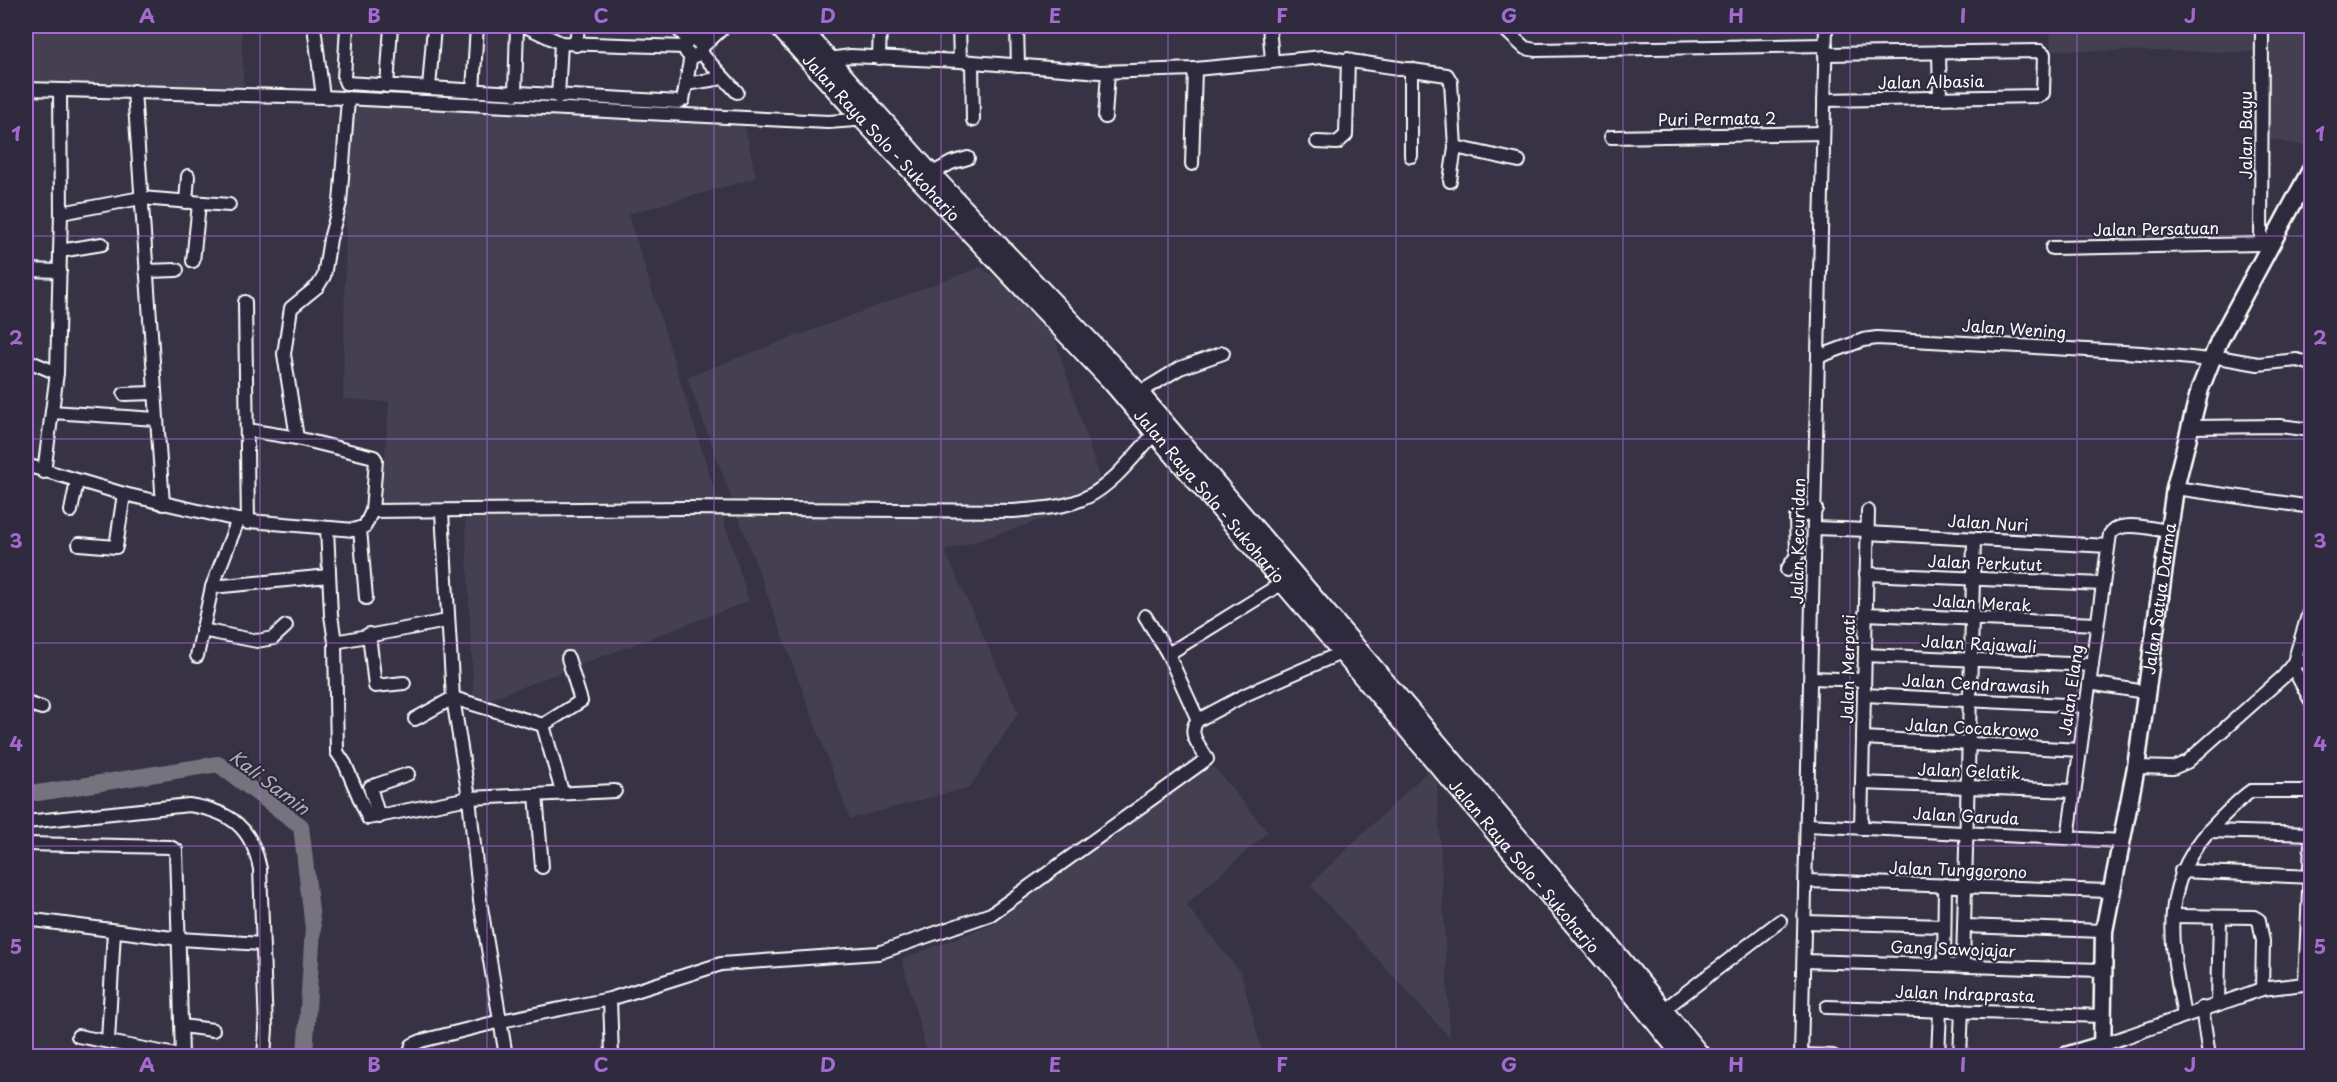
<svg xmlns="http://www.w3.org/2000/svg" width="2337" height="1082" viewBox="0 0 2337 1082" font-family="'Playpen Sans',sans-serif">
<rect width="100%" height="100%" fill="#373345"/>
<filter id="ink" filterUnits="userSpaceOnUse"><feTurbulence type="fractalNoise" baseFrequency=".0167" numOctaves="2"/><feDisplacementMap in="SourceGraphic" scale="12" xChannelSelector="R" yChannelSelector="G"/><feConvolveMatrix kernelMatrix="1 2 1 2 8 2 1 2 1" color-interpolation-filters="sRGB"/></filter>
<g filter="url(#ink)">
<!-- built -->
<g fill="#444051">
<polygon points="26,26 241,26 244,95 26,89"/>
<polygon points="2023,26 2311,26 2311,144 2310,147 2261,137 2254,52 2051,50 2050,26"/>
<polygon points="348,99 743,117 756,178 628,214 749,601 474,705 465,513 381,511 389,402 343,399"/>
<polygon points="981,267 1047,314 1106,499 945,551 1018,713 970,787 850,819 687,377"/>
<polygon points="1207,759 1268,832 1186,905 1241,973 1263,1056 928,1056 902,959 994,924"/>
<polygon points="1436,763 1450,1038 1310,885"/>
</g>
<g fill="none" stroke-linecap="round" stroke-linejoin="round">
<!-- river -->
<polyline stroke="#76737f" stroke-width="16" points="26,791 38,793 218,764 301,826 313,928 305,1056"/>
<!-- street casing -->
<g stroke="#fff" stroke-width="16">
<g id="street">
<polyline points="314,26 323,97"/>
<polyline points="347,26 344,78 346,83 429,88 434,26"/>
<polyline points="525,26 561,43 685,47"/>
<polyline points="675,26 689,41"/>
<polyline points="959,26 960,61"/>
<polyline points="1017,26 1018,66"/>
<polyline points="1269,26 1272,60"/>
<polyline points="1501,26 1525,48 1536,50 1826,45"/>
<circle cx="693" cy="48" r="8"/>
<polyline points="696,41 710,26"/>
<polyline points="576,45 578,26"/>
<polyline points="701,48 725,26"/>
<polyline points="700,52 737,92"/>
<polyline points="1939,52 1940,98"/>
<polyline points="691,55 686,84 723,78"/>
<polyline points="879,58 880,26"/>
<polyline points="825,62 836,58 851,56 960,61 1100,72 1195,69 1323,57 1447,75 1451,82 1455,147 1450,181"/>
<polyline points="972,62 973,120"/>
<polyline points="1411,69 1411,156"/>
<polyline points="387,86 391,26"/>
<polyline points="429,88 679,102 683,100 686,84"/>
<polyline points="26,89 323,97 828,122 869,119"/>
<polyline points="134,91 163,504"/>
<polyline points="473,91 477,26"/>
<polyline points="515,94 517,26"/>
<polyline points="558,97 561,43"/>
<polyline points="1824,100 2039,96 2043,93 2044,54 2040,51 1825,54"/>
<polyline points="1105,117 1108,72"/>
<polyline points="1611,137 1823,133"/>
<polyline points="1317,142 1337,143 1346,135 1348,59"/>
<polyline points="1455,147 1519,161"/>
<polyline points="1192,164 1195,69"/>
<polyline points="931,174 951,163 968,158"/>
<polyline points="186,202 188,176"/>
<polyline points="61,213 141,198 229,205"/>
<polyline points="2261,244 2262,26"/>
<polyline points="2052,248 2261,244"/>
<polyline points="60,251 102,244"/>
<polyline points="193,261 199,204"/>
<polyline points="26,270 60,271"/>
<polyline points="146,271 177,270"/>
<polyline points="245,302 248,523"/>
<polyline points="2212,356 2258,364 2297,360 2312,364"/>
<polyline points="1818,357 1863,340 1877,338 2141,353 2210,360"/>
<polyline points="26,360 57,373"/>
<polyline points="1139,393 1180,368 1223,353"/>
<polyline points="124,394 154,393"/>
<polyline points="52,412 156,419"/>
<polyline points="2191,427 2280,426 2312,430"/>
<polyline points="247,430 297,438"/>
<polyline points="26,465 124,494 238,520 354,530 365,526 372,511 376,460 374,457 297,438 284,354 291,308 318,286 324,276 330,239 340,203 348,99"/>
<polyline points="44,472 57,373 61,213 60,90"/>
<polyline points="2175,488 2312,507"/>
<polyline points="71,511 77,481"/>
<path d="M372,511L684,508L1013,511C1037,509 1066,508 1087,497C1114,484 1135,454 1156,432"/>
<polyline points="442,512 453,698 469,798 480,901 506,1056"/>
<polyline points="327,528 331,615 335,642 337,752 345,764 368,818 469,798 615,791"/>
<polyline points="1815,528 1867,530"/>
<polyline points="360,529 366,598"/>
<polyline points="1867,533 2108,546"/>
<polyline points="79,544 116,547 124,494"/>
<polyline points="1787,570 1797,555 1796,518 1816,509"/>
<polyline points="1866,574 2103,584"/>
<polyline points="212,587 329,576"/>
<polyline points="1865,614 2097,624"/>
<polyline points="1145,616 1168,654 1198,720"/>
<polyline points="202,630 257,641 273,638 286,626"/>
<polyline points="369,634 375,686 404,683"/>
<polyline points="335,642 447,621"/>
<polyline points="1168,654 1284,582"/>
<polyline points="1865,655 2092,665"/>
<polyline points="197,656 212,587 238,520"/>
<polyline points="2294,662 2312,661"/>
<polyline points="2292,666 2312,703"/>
<polyline points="1812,678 1864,680"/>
<polyline points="2089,683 2145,692"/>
<polyline points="1864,695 2086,706"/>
<polyline points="26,703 42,708"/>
<polyline points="415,719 453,698 543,725"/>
<polyline points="543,725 581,701 568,658"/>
<polyline points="543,725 562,792"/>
<polyline points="1863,738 2080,750"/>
<polyline points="2136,767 2173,768 2187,762 2284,676 2294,662 2312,602"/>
<polyline points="1862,783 2074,791"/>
<polyline points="536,795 542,867"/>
<polyline points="379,817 370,787 408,774"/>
<path d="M26,822L189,805C230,811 252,827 260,869L266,1029L264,1056"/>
<polyline points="1807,825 2122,841"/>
<polyline points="1861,828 1868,511"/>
<polyline points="2208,831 2312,834"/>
<path d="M2068,838L2110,534C2120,519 2153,529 2168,531"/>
<polyline points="26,844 170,847 176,850 182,1056"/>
<polyline points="2181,871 2312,877"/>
<polyline points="1806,881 2109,891"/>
<polyline points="2173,916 2254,917 2259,920 2263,941 2262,989"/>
<polyline points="26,919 180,939 262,944"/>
<polyline points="1805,922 1944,926"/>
<polyline points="1964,926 2104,931"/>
<polyline points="1804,961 2101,970"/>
<polyline points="1944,965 1945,885"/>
<polyline points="1963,965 1974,539"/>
<polyline points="2305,983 2312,820"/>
<polyline points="610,999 612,1056"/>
<polyline points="2218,1003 2220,917"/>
<polyline points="1827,1007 2102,1016"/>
<polyline points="2202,1008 2209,1056"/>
<polyline points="1663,1010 1780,921"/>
<path d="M2184,1015C2169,938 2158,879 2220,819C2230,810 2239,799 2251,791H2312"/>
<polyline points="182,1026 213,1030"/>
<polyline points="78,1036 181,1056"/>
<polyline points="108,1041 114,931"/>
<polyline points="2102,1045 2262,989 2312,983"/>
<polyline points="1801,1055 1833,1056"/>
<path d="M409,1056L412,1045L421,1041L501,1021L610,999L721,964L878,953L991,914L1207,759C1200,746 1186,733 1198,720L1247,694L1343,652"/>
<polyline points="1801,1056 1826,26"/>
<polyline points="1938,1056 1940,1010"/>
<polyline points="1960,1056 1962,1010"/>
</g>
</g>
<!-- secondary casing -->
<g stroke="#fff" stroke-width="21">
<g id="secondary">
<polyline points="2065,1056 2102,1045"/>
<path id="s1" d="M2102,1056L2104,931L2136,767L2175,488L2200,389L2219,341L2312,168"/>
</g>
</g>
<!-- primary casing -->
<g stroke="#fff" stroke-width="22">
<g id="primary">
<path id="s2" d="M778,26L864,121L1112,382L1621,980L1683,1056"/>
<polyline points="799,26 931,174 1139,393 1587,918 1701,1056"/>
</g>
</g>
<!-- street -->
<use href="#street" stroke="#2f2a3d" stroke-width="12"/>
<!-- secondary -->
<use href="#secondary" stroke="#2f2a3d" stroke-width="16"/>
<!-- primary -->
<use href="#primary" stroke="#2f2a3d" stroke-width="18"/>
</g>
</g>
<!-- grid -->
<path fill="none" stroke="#a36bd2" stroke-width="1.5" stroke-opacity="0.55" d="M260,26V1056M487,26V1056M714,26V1056M941,26V1056M1168,26V1056M1396,26V1056M1623,26V1056M1850,26V1056M2077,26V1056M26,236H2312M26,439H2312M26,643H2312M26,846H2312"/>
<g text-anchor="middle" stroke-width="4.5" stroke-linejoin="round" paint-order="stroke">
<!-- street labels -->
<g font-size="16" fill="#fff" stroke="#2f2a3d">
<text transform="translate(1931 82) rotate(-1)" y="6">Jalan Albasia</text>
<text transform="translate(1717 119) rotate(-1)" y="6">Puri Permata 2</text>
<text transform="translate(2246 135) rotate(-90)" y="6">Jalan Bayu</text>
<text dy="6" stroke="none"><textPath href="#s2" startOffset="152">Jalan Raya Solo - Sukoharjo</textPath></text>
<text transform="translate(2156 229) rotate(-1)" y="6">Jalan Persatuan</text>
<text transform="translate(2014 329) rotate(4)" y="6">Jalan Wening</text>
<text dy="6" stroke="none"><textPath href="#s2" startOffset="638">Jalan Raya Solo - Sukoharjo</textPath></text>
<text transform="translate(1988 523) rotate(3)" y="6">Jalan Nuri</text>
<text transform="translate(1798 541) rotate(-89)" y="6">Jalan Kecuridan</text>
<text transform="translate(1985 563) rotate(2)" y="6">Jalan Perkutut</text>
<text dy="6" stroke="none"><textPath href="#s1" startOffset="462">Jalan Satya Darma</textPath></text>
<text transform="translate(1982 603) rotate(3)" y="6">Jalan Merak</text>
<text transform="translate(1979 644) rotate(3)" y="6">Jalan Rajawali</text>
<text transform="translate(1848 669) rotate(-89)" y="6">Jalan Merpati</text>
<text transform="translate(1976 684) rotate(3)" y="6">Jalan Cendrawasih</text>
<text transform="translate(2071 690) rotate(-82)" y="6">Jalan Elang</text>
<text transform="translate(1972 728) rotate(3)" y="6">Jalan Cocakrowo</text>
<text transform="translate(1969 771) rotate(2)" y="6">Jalan Gelatik</text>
<text transform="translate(1966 816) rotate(3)" y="6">Jalan Garuda</text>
<text dy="6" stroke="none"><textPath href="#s2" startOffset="1124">Jalan Raya Solo - Sukoharjo</textPath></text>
<text transform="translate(1958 870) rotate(2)" y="6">Jalan Tunggorono</text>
<text transform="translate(1953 949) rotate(2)" y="6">Gang Sawojajar</text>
<text transform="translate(1965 994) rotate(2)" y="6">Jalan Indraprasta</text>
</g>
<!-- water labels -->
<g font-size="18" font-style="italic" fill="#b4b2b9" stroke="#2f2a3d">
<text transform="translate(269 783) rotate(37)" y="6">Kali Samin</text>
</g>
</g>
<!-- margin -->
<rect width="2337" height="1082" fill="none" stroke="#2f2a3d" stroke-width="66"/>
<rect x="33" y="33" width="2271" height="1016" fill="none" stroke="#a36bd2" stroke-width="2"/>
<g font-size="20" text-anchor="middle" font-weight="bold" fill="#a36bd2">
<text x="147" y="23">A</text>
<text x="374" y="23">B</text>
<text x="601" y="23">C</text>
<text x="828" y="23">D</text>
<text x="1055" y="23">E</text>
<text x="1282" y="23">F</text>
<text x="1509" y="23">G</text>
<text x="1736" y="23">H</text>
<text x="1963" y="23">I</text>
<text x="2190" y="23">J</text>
<text x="16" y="141">1</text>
<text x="2320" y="141">1</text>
<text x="16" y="345">2</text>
<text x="2320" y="345">2</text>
<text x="16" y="548">3</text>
<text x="2320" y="548">3</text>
<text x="16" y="751">4</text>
<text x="2320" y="751">4</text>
<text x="16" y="954">5</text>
<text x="2320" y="954">5</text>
<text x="147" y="1072">A</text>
<text x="374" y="1072">B</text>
<text x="601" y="1072">C</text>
<text x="828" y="1072">D</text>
<text x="1055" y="1072">E</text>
<text x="1282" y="1072">F</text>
<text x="1509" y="1072">G</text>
<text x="1736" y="1072">H</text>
<text x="1963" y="1072">I</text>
<text x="2190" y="1072">J</text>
</g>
</svg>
